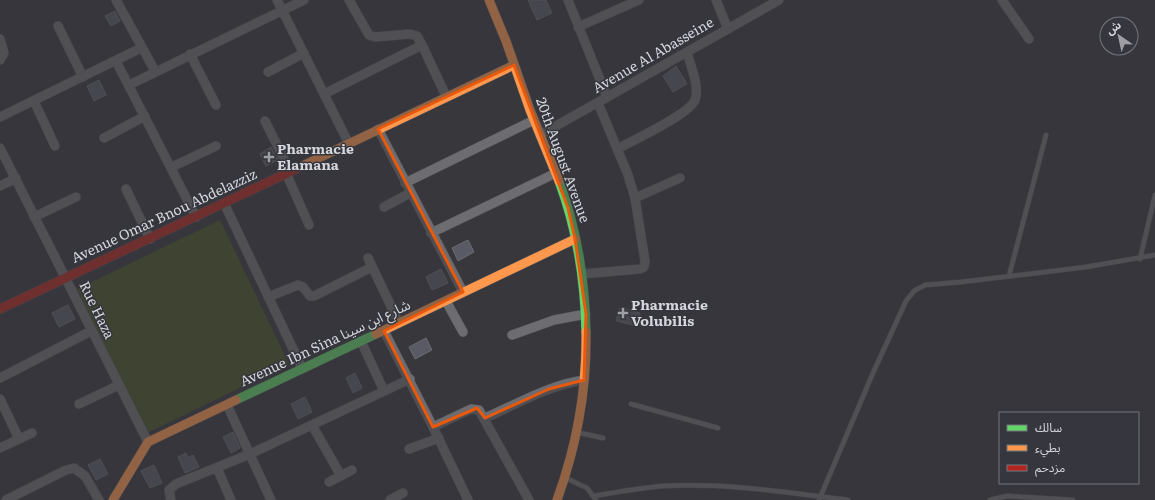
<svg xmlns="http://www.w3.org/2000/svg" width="1155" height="500" viewBox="0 0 1155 500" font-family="Literata,'Noto Sans Arabic',serif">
<rect width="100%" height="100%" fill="#37373c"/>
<!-- green -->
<polygon fill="#485326" points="220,220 289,364 147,433 77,289"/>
<!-- building -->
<g fill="#5a5a66" stroke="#6a6a6e">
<polygon points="528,0 546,0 552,13 537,20"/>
<polygon points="115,11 120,21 111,26 105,16"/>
<polygon points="676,66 687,84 673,92 663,76"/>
<polygon points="99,80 106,95 94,101 87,86"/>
<polygon points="271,147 278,160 266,166 260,154"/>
<polygon points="468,240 474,252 458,261 452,248"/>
<polygon points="441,269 448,283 432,290 426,277"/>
<polygon points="68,305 75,319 59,327 52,313"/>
<polygon points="620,308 640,313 637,326 616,321"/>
<polygon points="426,338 432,350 415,359 409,347"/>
<polygon points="355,373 362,388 353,393 346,378"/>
<polygon points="305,397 312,412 298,419 291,404"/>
<polygon points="233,432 240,448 231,453 223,437"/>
<polygon points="186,453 188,458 193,455 199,467 185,473 178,457"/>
<polygon points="100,459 108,474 96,480 88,465"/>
<polygon points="154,465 162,483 150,488 141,471"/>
</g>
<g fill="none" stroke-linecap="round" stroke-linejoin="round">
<!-- lane casing -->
<g stroke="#535358" stroke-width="5.5">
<g id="lane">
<polyline points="1140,259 1155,195"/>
<polyline points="1009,276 1046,135"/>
<polyline points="631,404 718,428"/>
<polyline points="580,433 603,438"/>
<polyline points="566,478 587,488 596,500"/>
<path d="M594,496C617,492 640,488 663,486C725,482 787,493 848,500"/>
<polyline points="819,500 873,373 906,301 914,291 925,285 961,282 1086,267 1155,255"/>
<polyline points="990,500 1007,496 1073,500"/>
</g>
</g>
<!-- street casing -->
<g stroke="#535358" stroke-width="10">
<g id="street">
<polyline points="116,0 155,71"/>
<polyline points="277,0 349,144"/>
<polyline points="349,0 369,35 375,37 410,34 417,36 422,45"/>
<polyline points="568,0 607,97"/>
<polyline points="716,0 728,29"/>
<polyline points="1002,0 1029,39"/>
<polyline points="58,26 83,77"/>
<polyline points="578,27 639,0"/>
<polyline points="0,39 4,53 0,60"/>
<polyline points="190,54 216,105"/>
<polyline points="116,61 196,217"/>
<polyline points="268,72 304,53"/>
<polyline points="129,85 304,0"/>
<polyline points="324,94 422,45 446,96"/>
<polyline points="34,101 55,146"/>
<polyline points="0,117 141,48"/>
<polyline points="265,121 290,171"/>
<polyline points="378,129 463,292"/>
<polyline points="540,135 779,0"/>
<polyline points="104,138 145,116"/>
<polyline points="0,148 148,442"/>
<path d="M617,149C632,141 690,114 695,100C700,86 690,65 687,52"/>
<polyline points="172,167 216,146"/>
<polyline points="286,173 309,225"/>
<polyline points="405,183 534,120"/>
<polyline points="0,186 16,178"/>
<polyline points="126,189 150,239"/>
<polyline points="635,198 680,178"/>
<polyline points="224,203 302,368"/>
<polyline points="384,207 410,193"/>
<polyline points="34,217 76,197"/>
<polyline points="431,233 556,173"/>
<polyline points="368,258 399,323"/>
<polyline points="582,274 640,269 644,267 645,261 635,198 628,175 598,103"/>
<polyline points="268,297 298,285 303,287 310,296 314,296 372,267"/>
<polyline points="446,301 463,332"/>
<polyline points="384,331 433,427 468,500"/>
<polyline points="512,335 554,320 586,314"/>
<polyline points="361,341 384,391"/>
<polyline points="0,378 91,331"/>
<polyline points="0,399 19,439"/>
<polyline points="79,404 119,385"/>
<polyline points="227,405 271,500"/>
<path d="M485,418C517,404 549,385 584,380"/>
<polyline points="312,425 341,476"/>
<polyline points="433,427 471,409 479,410 529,500"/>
<polyline points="0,448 32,433"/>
<polyline points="409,449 439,438"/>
<polyline points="217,468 231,500"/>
<polyline points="329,482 352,470"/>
<polyline points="6,500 66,470 74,468 85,476 99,500"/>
<polyline points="171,500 169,490 176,484 250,454 410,379"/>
<polyline points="390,500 403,493"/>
</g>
</g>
<!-- fast casing -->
<g stroke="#535358" stroke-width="10">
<g id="fast">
<path d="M559,181C577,229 585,282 586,332"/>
<polyline points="236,400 376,334"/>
</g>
</g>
<!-- slow casing -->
<g stroke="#535358" stroke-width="10">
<g id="slow">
<polyline points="489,0 506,41 530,110 559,181"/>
<polyline points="300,167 514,65"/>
<polyline points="376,334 575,239"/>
<polyline points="113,500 148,442 236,400"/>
<path d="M557,500C577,445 587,391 586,332"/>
</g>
</g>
<!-- jam casing -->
<g stroke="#535358" stroke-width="10">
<polyline id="jam" points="0,309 300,167"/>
</g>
<!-- lane -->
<use href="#lane" stroke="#6d6d71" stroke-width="4.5"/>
<!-- street -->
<use href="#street" stroke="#6d6d71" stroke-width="9"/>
<!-- fast -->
<use href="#fast" stroke="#63d668" stroke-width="9"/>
<!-- slow -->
<use href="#slow" stroke="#ff974d" stroke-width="9"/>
<!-- jam -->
<use href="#jam" stroke="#b3261e" stroke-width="9"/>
</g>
<!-- marked area -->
<path d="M0 0H1155V500H0ZM514,65L568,208L575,239L586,314L584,380L549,389L485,418L477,408L433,427L384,331L463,292L378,129Z" fill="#37373c" fill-opacity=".55" fill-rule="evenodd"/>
<path fill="none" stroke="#e8590c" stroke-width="3" stroke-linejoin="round" d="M514,65L568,208L575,239L586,314L584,380L549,389L485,418L477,408L433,427L384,331L463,292L378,129Z"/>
<!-- markers -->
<g fill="#9e9ea3" stroke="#35363e" stroke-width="1.5">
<path d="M267 151h4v4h4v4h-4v4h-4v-4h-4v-4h4z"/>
<path d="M621 307h4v4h4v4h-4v4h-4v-4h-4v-4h4z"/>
</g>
<g text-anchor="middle" stroke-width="3" stroke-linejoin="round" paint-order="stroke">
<!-- street labels -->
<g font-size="14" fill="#d5d6db" stroke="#35363e">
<text transform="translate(653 55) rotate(-30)" y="5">Avenue Al Abasseine</text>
<text transform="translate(563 160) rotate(70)" y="5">20th August Avenue</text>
<text transform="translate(164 216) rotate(-25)" y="5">Avenue Omar Bnou Abdelazziz</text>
<text transform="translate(97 310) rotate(64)" y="5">Rue Haza</text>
<text transform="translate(325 343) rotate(-25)" y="5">Avenue Ibn Sina شارع ابن سينا</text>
</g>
<!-- poi labels -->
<g font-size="14" font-weight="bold" fill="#d5d6db" stroke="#35363e" text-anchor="start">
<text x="277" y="154">Pharmacie<tspan x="277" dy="16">Elamana</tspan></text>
<text x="631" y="310">Pharmacie<tspan x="631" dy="16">Volubilis</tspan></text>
</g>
</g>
<!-- legend -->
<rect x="999" y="412" width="140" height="72" fill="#35363e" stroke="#75767d"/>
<rect x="1007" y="425" width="20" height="6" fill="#63d668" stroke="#75767d"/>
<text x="1035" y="432" font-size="12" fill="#d5d6db">سالك</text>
<rect x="1007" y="445" width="20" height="6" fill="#ff974d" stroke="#75767d"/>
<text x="1035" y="452" font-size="12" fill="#d5d6db">بطيء</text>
<rect x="1007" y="465" width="20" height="6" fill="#b3261e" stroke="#75767d"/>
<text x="1035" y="472" font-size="12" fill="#d5d6db">مزدحم</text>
<!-- north arrow -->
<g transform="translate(1119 36) rotate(326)"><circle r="19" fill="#35363e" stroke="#75767d"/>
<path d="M0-3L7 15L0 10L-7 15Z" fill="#9e9ea3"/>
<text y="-6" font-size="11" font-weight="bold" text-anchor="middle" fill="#d5d6db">ش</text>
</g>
</svg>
